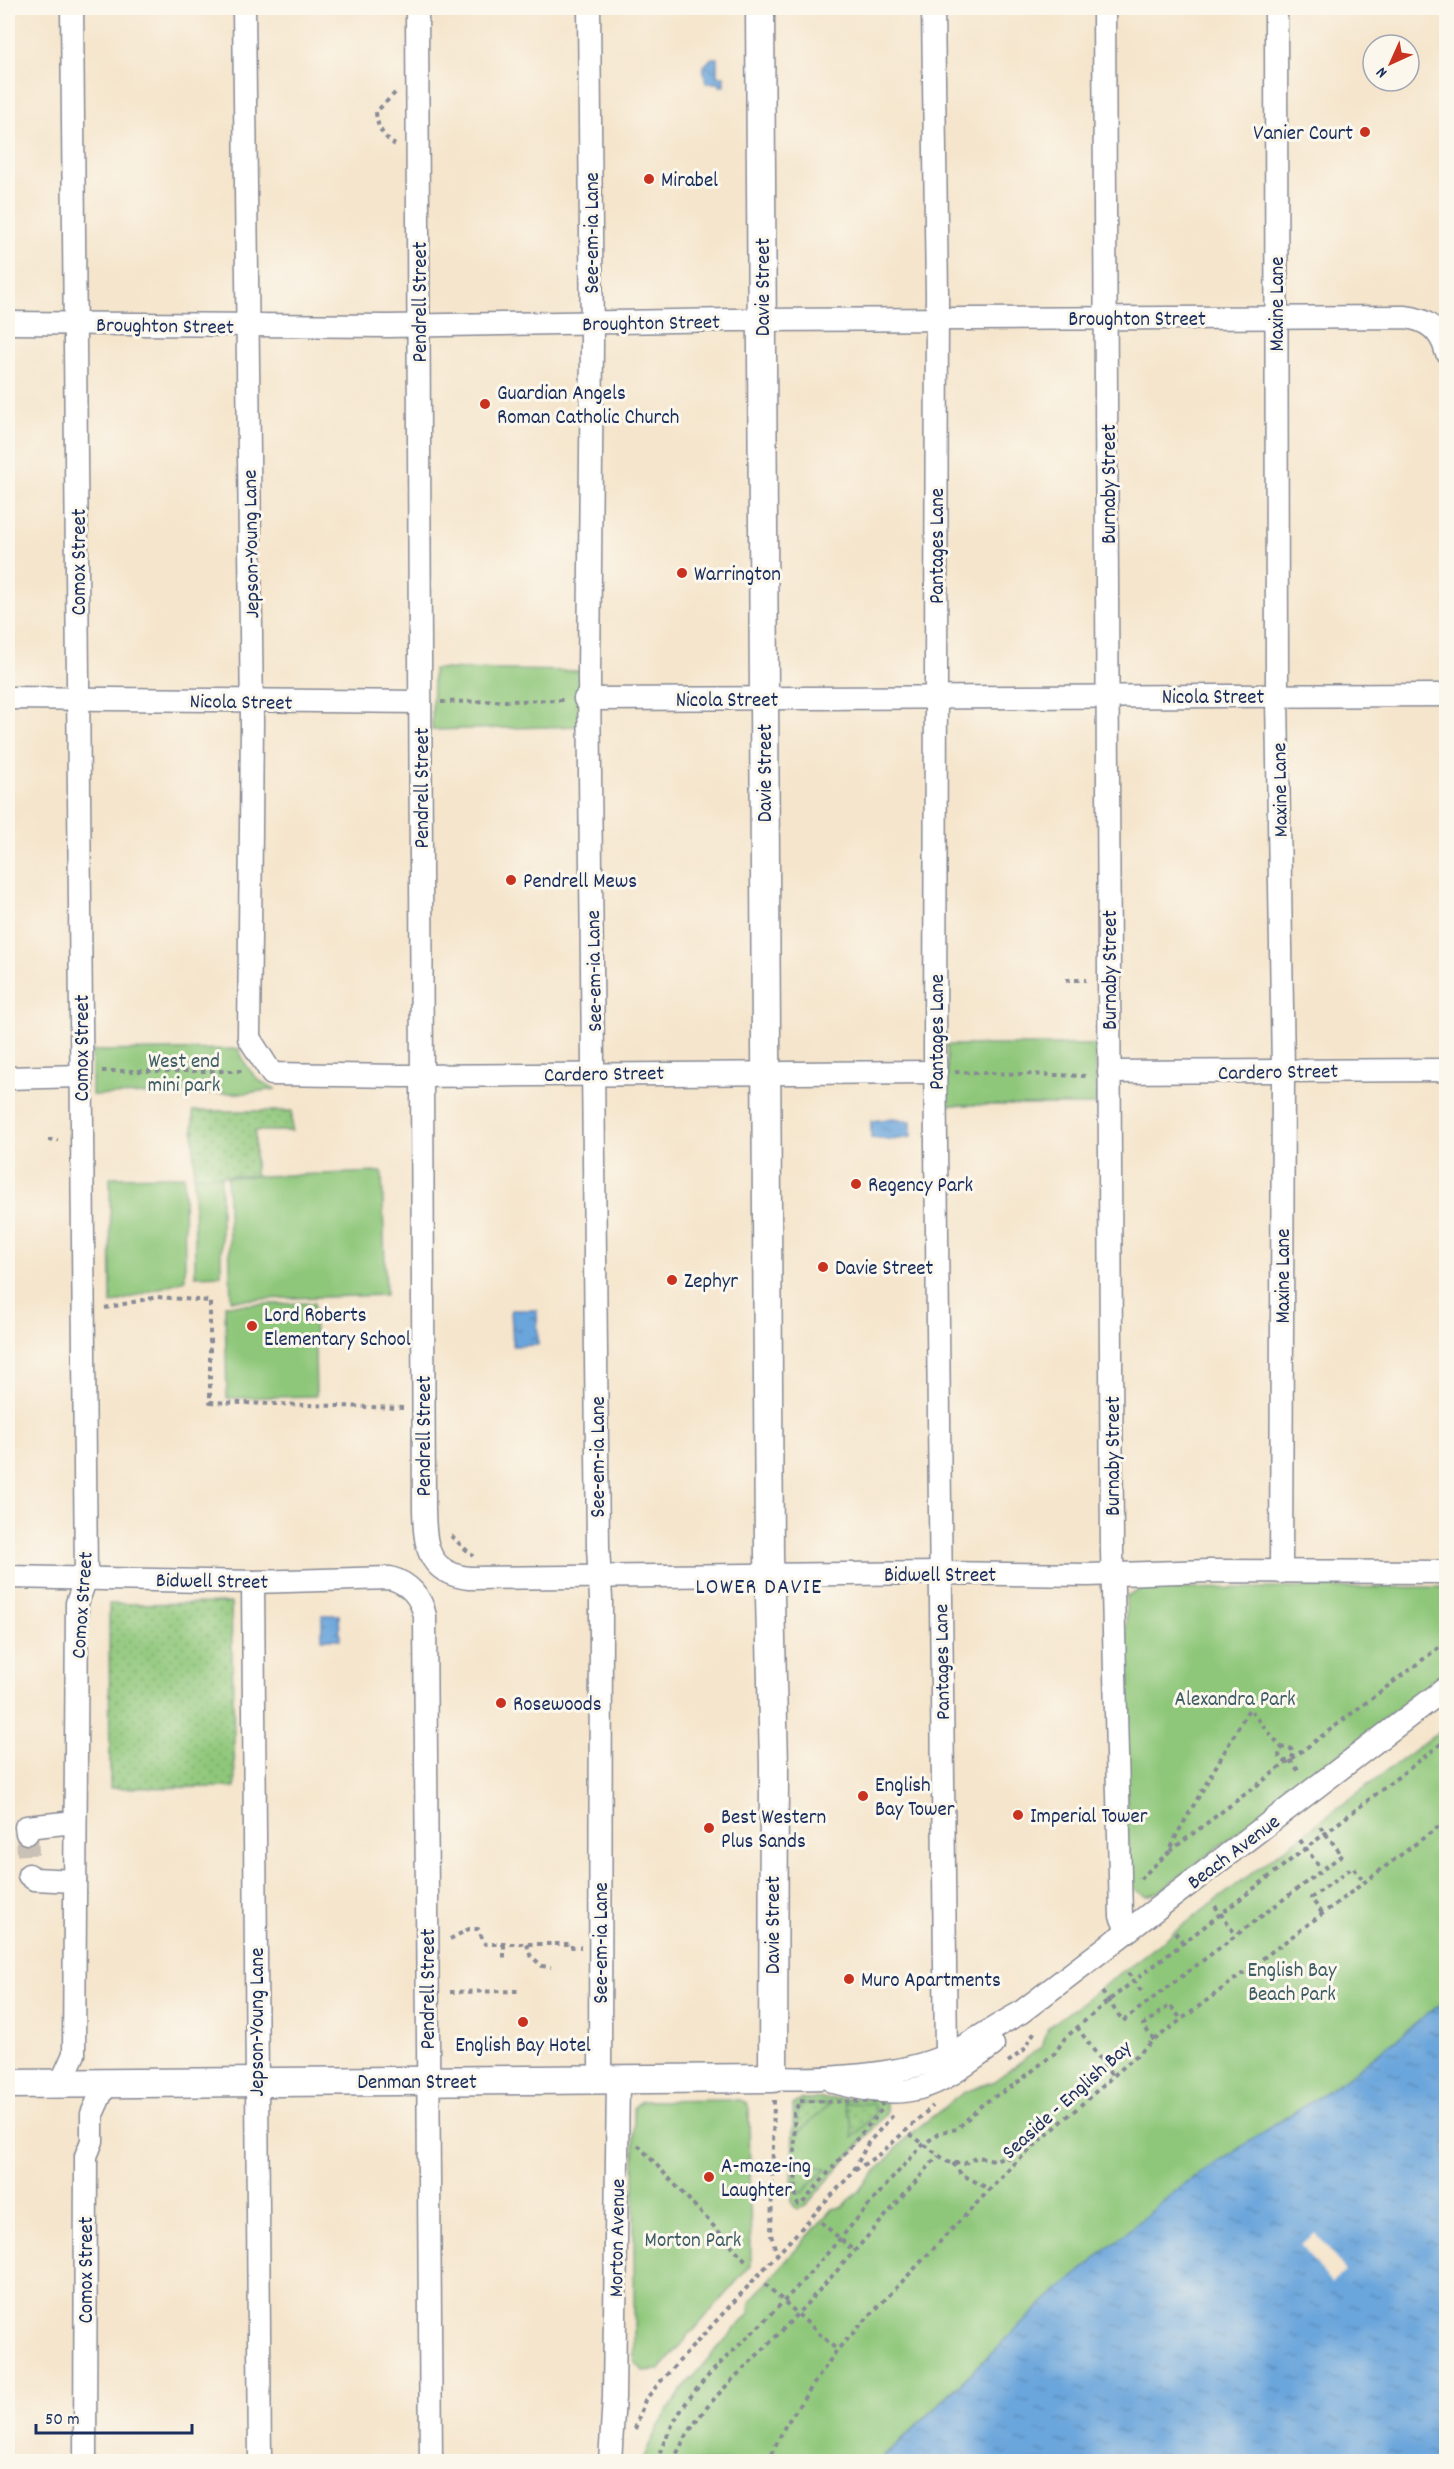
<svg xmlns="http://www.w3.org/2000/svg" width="1454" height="2469" viewBox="0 0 1454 2469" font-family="Dekko,sans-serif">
<defs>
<pattern id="garden-dots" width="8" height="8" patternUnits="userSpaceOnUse" patternTransform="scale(1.5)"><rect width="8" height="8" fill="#8fc77a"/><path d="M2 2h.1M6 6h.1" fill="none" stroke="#74a267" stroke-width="1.8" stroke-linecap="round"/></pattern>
<pattern id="water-ripples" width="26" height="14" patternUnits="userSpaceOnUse" patternTransform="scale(1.5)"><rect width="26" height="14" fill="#6aa5db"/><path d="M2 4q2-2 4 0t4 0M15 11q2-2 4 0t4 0" fill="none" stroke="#5687b5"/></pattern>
</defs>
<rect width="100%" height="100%" fill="#fbf7ec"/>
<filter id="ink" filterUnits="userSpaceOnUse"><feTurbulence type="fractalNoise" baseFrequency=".0167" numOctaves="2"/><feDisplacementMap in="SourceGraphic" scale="12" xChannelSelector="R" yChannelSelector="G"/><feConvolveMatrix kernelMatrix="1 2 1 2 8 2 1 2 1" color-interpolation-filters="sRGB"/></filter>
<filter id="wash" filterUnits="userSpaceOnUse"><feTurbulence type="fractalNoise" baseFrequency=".008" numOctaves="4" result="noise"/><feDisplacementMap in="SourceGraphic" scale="24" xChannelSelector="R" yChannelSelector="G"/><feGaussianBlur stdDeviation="1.35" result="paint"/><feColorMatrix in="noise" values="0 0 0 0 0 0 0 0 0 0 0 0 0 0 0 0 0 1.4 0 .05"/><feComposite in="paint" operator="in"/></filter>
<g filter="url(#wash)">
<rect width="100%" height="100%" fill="#f5e5cc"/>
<!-- park -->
<g fill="#8fc77a" stroke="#557b6c" stroke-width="1.5">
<polygon points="433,669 582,671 583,726 432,730"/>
<rect x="947" y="1045" width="149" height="60"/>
<path d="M239,1049C245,1067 257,1083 276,1089L246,1093L92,1095V1051Z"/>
<polygon points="382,1172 386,1295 231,1300 227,1177"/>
<polygon points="184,1176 185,1280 111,1304 110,1177"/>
<polygon points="194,1176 221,1176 221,1275 195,1276"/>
<polygon points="314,1303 316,1396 227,1398 225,1305"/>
<polygon points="1446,1587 1446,1674 1159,1892 1147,1896 1131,1888 1127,1874 1126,1597 1142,1589"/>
<path d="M1446,1726V2000L1344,2080L1185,2183L1048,2299L879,2461L642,2462C665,2401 706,2361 749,2314L750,2302L832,2209L843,2207L910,2134L963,2093L994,2081L1042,2046L1048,2028Z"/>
<polygon points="876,2098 886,2103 886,2114 807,2204 799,2209 794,2207 792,2201 793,2105 803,2099"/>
<polygon points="740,2100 747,2103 749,2109 751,2265 659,2370 643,2371 636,2363 634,2356 634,2107 641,2101"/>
</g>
<!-- garden -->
<g fill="url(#garden-dots)" stroke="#557b6c" stroke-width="1.5">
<polygon points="193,1111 292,1111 292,1131 255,1131 255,1176 194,1176"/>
<polygon points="231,1603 235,1787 110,1788 109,1604"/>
<polygon points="844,2103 872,2104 875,2107 876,2112 853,2138 851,2119"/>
<polygon points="804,2104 830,2104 797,2134 797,2109"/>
<polygon points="797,2158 811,2166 827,2168 802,2193 796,2189"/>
</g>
<!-- water -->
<g fill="url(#water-ripples)" stroke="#426a9c" stroke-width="1.5">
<polygon points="712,58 717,58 717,76 724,76 724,86 720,86 720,83 706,83 703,67"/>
<polygon points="891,1119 911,1121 911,1137 891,1140 871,1138 871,1121"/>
<polygon points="511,1310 537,1310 538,1345 513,1346"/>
<polygon points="322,1615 339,1615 340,1639 322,1639"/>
<polygon points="1446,2000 1446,2461 879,2462 1048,2299 1185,2183 1344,2080"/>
</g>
<!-- pier -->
<polygon fill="#f5e5cc" points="1316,2233 1346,2272 1331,2283 1301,2244"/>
</g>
<g filter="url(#ink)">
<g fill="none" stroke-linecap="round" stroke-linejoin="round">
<!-- minor-tunnel -->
<polyline stroke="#c9c1b6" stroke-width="22" stroke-dasharray="22 11" stroke-linecap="butt" points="27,1833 29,1875"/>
<!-- minor casing -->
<g stroke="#888a95" stroke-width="25">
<g id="minor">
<polyline points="244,8 252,722 249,1038 272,1074 400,1076 936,1072"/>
<path d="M417,8L424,1509C425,1544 426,1573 469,1578L940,1573L1088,1575L1209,1571L1446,1572"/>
<polyline points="589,8 592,344 589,677 598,1547 601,1599 600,2079"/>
<polyline points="933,8 937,295 935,1053 946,2056"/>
<polyline points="1104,8 1112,1551 1121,1916 1127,1930"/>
<polyline points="1276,8 1277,697 1283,1071 1281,1572"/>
<path d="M8,323L388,326L732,320L1405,317C1426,319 1441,330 1446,351"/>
<polyline points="8,698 420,702"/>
<polyline points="585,699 1446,695"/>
<polyline points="1109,1072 1446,1070"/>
<polyline points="8,1078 81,1076"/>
<path d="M8,1577L253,1582L390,1578C409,1583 421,1597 425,1616L431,2462"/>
<polyline points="253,1582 260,2462"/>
<polyline points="27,1833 26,1827 75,1822"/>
<polyline points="29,1875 34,1879 75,1881"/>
<path d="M773,2078C823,2080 902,2076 947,2055C973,2043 995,2026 1020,2013L1446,1688"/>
<path d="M834,2082C909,2102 932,2091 993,2045"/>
<polyline points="61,2083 74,2054 77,1603 86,1578 72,8"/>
<polyline points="85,2462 86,2156 92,2141 92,2114 106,2083"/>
<polyline points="610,2462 614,2397 618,2079"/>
</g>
</g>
<!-- major casing -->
<g stroke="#888a95" stroke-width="31">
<polyline id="major" points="8,2084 773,2078 774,1765 769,1555 760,8"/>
</g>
<!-- path -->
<g stroke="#888a95" stroke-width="4" stroke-dasharray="4.5 4.5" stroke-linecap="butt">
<path d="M395,93L376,112C377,128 383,136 395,145"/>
<polyline points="441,702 566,700"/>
<polyline points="1066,980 1086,980"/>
<polyline points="102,1071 245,1071"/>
<polyline points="955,1072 1088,1076"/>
<polyline points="48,1140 58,1140"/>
<polyline points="105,1308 157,1297 210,1301 210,1402 403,1408"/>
<polyline points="451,1536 473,1556"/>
<circle cx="1286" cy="1754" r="7"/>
<polyline points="1290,1760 1301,1774"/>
<polyline points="1300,1840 1318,1865"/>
<polyline points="1170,1851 1446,1642"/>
<polyline points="1140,1879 1170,1851 1176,1836 1249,1709 1283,1749"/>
<polyline points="1215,1906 1236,1935"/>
<polyline points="1322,1913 1311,1898 1353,1867 1364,1882"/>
<polyline points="1175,1932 1184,1944"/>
<polyline points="450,1939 469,1929 478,1929 485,1944 572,1944 572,1947 581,1947"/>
<polyline points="504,1944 504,1958"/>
<polyline points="527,1944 530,1955 542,1966 551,1967"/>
<polyline points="1128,1973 1144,1995"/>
<polyline points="450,1992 520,1991"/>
<polyline points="1102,1992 1123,2021 1342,1855 1319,1825"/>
<polyline points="1077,2027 1113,2077"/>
<polyline points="1154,2040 1143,2025 1170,2005 1181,2019"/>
<polyline points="1008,2062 1024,2050 1036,2029"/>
<polyline points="774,2100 771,2235 777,2254"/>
<polygon points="800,2101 881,2102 883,2108 801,2205 798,2205 796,2199 794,2113"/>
<polyline points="910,2134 948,2162 964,2164 977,2157 995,2160 1006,2156 1014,2164"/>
<polyline points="638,2145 748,2263"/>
<polyline points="953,2163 961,2174 989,2189"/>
<polyline points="854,2170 868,2143 895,2113"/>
<polyline points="821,2222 854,2251"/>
<polyline points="765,2284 837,2350"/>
<polyline points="635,2429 645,2400 661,2381 854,2171 881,2153 933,2106"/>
<path d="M657,2462C679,2389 733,2355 783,2302C832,2251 875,2195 924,2144L941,2132L957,2129L984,2103L1014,2085L1055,2053L1065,2038L1108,2001L1446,1740"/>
<path d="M673,2462C698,2404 745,2370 786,2326C838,2271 888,2213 938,2156"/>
<polyline points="768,2462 785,2426 837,2350 1014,2164 1154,2040 1446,1821"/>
</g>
<!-- minor -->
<use href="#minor" stroke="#fff" stroke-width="22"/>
<!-- major -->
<use href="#major" stroke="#fff" stroke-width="28"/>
</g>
</g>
<!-- markers -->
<g fill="#c8321e" stroke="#fbf7ec" stroke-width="2">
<circle cx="1365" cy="132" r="6"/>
<circle cx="649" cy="179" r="6"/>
<circle cx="485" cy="404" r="6"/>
<circle cx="682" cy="573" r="6"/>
<circle cx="511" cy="880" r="6"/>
<circle cx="856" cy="1184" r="6"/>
<circle cx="823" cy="1267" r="6"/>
<circle cx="672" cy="1280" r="6"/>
<circle cx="252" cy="1326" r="6"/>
<circle cx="501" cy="1703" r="6"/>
<circle cx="863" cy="1796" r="6"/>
<circle cx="1018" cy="1815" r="6"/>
<circle cx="709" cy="1828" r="6"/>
<circle cx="849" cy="1979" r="6"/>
<circle cx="523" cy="2022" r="6"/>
<circle cx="709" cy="2177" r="6"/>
</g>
<g text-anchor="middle" stroke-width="6" stroke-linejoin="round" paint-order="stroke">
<!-- poi labels -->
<g font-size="21" fill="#1b2f5e" stroke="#fbf7ec" text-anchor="start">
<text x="1353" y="139" text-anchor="end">Vanier Court</text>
<text x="661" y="186">Mirabel</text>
<text x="497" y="399">Guardian Angels<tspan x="497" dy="24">Roman Catholic Church</tspan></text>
<text x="694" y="580">Warrington</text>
<text x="523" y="887">Pendrell Mews</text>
<text x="868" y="1191">Regency Park</text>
<text x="835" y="1274">Davie Street</text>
<text x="684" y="1287">Zephyr</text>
<text x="264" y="1321">Lord Roberts<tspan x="264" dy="24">Elementary School</tspan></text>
<text x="513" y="1710">Rosewoods</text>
<text x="875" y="1791">English<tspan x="875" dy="24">Bay Tower</tspan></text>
<text x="1030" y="1822">Imperial Tower</text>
<text x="721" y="1823">Best Western<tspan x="721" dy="24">Plus Sands</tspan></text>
<text x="861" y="1986">Muro Apartments</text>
<text x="523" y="2051" text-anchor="middle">English Bay Hotel</text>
<text x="721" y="2172">A-maze-ing<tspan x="721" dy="24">Laughter</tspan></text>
</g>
<!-- street labels -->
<g font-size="21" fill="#1b2f5e" stroke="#fbf7ec">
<text transform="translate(591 233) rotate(-90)" y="7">See-em-ia Lane</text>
<text transform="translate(762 287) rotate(-90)" y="7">Davie Street</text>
<text transform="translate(419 302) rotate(-90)" y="7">Pendrell Street</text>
<text transform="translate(1276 304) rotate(-90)" y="7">Maxine Lane</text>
<text x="1137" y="325">Broughton Street</text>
<text transform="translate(651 322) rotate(-1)" y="7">Broughton Street</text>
<text transform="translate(165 325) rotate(1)" y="7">Broughton Street</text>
<text transform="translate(1108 484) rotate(-90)" y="7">Burnaby Street</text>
<text transform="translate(250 544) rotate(-91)" y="7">Jepson-Young Lane</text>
<text transform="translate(936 546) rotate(-90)" y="7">Pantages Lane</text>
<text transform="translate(78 562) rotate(-90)" y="7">Comox Street</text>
<text x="1213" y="703">Nicola Street</text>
<text x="727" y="706">Nicola Street</text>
<text transform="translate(241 701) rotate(1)" y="7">Nicola Street</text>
<text transform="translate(764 773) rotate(-90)" y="7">Davie Street</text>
<text transform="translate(421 788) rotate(-90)" y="7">Pendrell Street</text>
<text transform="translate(1279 790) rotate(-91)" y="7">Maxine Lane</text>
<text transform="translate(1109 970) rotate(-90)" y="7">Burnaby Street</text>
<text transform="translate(593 971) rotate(-91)" y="7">See-em-ia Lane</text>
<text transform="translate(936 1032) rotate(-90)" y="7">Pantages Lane</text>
<text transform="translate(81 1048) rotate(-90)" y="7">Comox Street</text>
<text transform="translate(1278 1071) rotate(-1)" y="7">Cardero Street</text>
<text transform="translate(604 1073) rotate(-1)" y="7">Cardero Street</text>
<text transform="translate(1282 1276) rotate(-90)" y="7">Maxine Lane</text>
<text transform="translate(423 1436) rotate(-90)" y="7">Pendrell Street</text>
<text transform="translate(1112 1456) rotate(-90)" y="7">Burnaby Street</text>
<text transform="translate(597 1457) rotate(-90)" y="7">See-em-ia Lane</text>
<text x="940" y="1581">Bidwell Street</text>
<text transform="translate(212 1580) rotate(1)" y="7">Bidwell Street</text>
<text transform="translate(81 1605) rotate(-86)" y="7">Comox Street</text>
<text transform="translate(941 1662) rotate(-91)" y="7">Pantages Lane</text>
<text transform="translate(1233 1851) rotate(-37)" y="7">Beach Avenue</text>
<text transform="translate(772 1925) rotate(-90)" y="7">Davie Street</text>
<text transform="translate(600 1943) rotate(-90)" y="7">See-em-ia Lane</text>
<text transform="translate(427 1989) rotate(-90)" y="7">Pendrell Street</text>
<text transform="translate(256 2022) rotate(-90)" y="7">Jepson-Young Lane</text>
<text x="417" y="2088">Denman Street</text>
<text transform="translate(1066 2099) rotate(-42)" y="7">Seaside - English Bay</text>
<text transform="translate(616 2238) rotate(-89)" y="7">Morton Avenue</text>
<text transform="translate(85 2270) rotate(-90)" y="7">Comox Street</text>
</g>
<!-- park labels -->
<g font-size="21" fill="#3e5d66" stroke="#fbf7ec">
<text x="184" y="1067">West end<tspan x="184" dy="24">mini park</tspan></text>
<text x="1235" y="1705">Alexandra Park</text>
<text x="1292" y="1976">English Bay<tspan x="1292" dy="24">Beach Park</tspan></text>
<text x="693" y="2246">Morton Park</text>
</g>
<!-- neighbourhood labels -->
<g font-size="22" letter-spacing="1.5" fill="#1b2f5e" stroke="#fbf7ec">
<text x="759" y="1593">LOWER DAVIE</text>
</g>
</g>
<!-- margin -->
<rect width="1454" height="2469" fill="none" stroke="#fbf7ec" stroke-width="30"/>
<!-- north arrow -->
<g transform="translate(1391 63) rotate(225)"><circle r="28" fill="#fbf7ec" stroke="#a1a7b3" stroke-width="1.5"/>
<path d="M0-4.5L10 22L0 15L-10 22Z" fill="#c8321e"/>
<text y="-9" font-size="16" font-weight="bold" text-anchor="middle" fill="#1b2f5e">N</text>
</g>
<!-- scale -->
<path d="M36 2424v9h156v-9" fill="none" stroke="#1b2f5e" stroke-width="3"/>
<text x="45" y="2424" font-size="18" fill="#1b2f5e" stroke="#fbf7ec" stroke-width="4.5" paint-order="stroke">50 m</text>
</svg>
